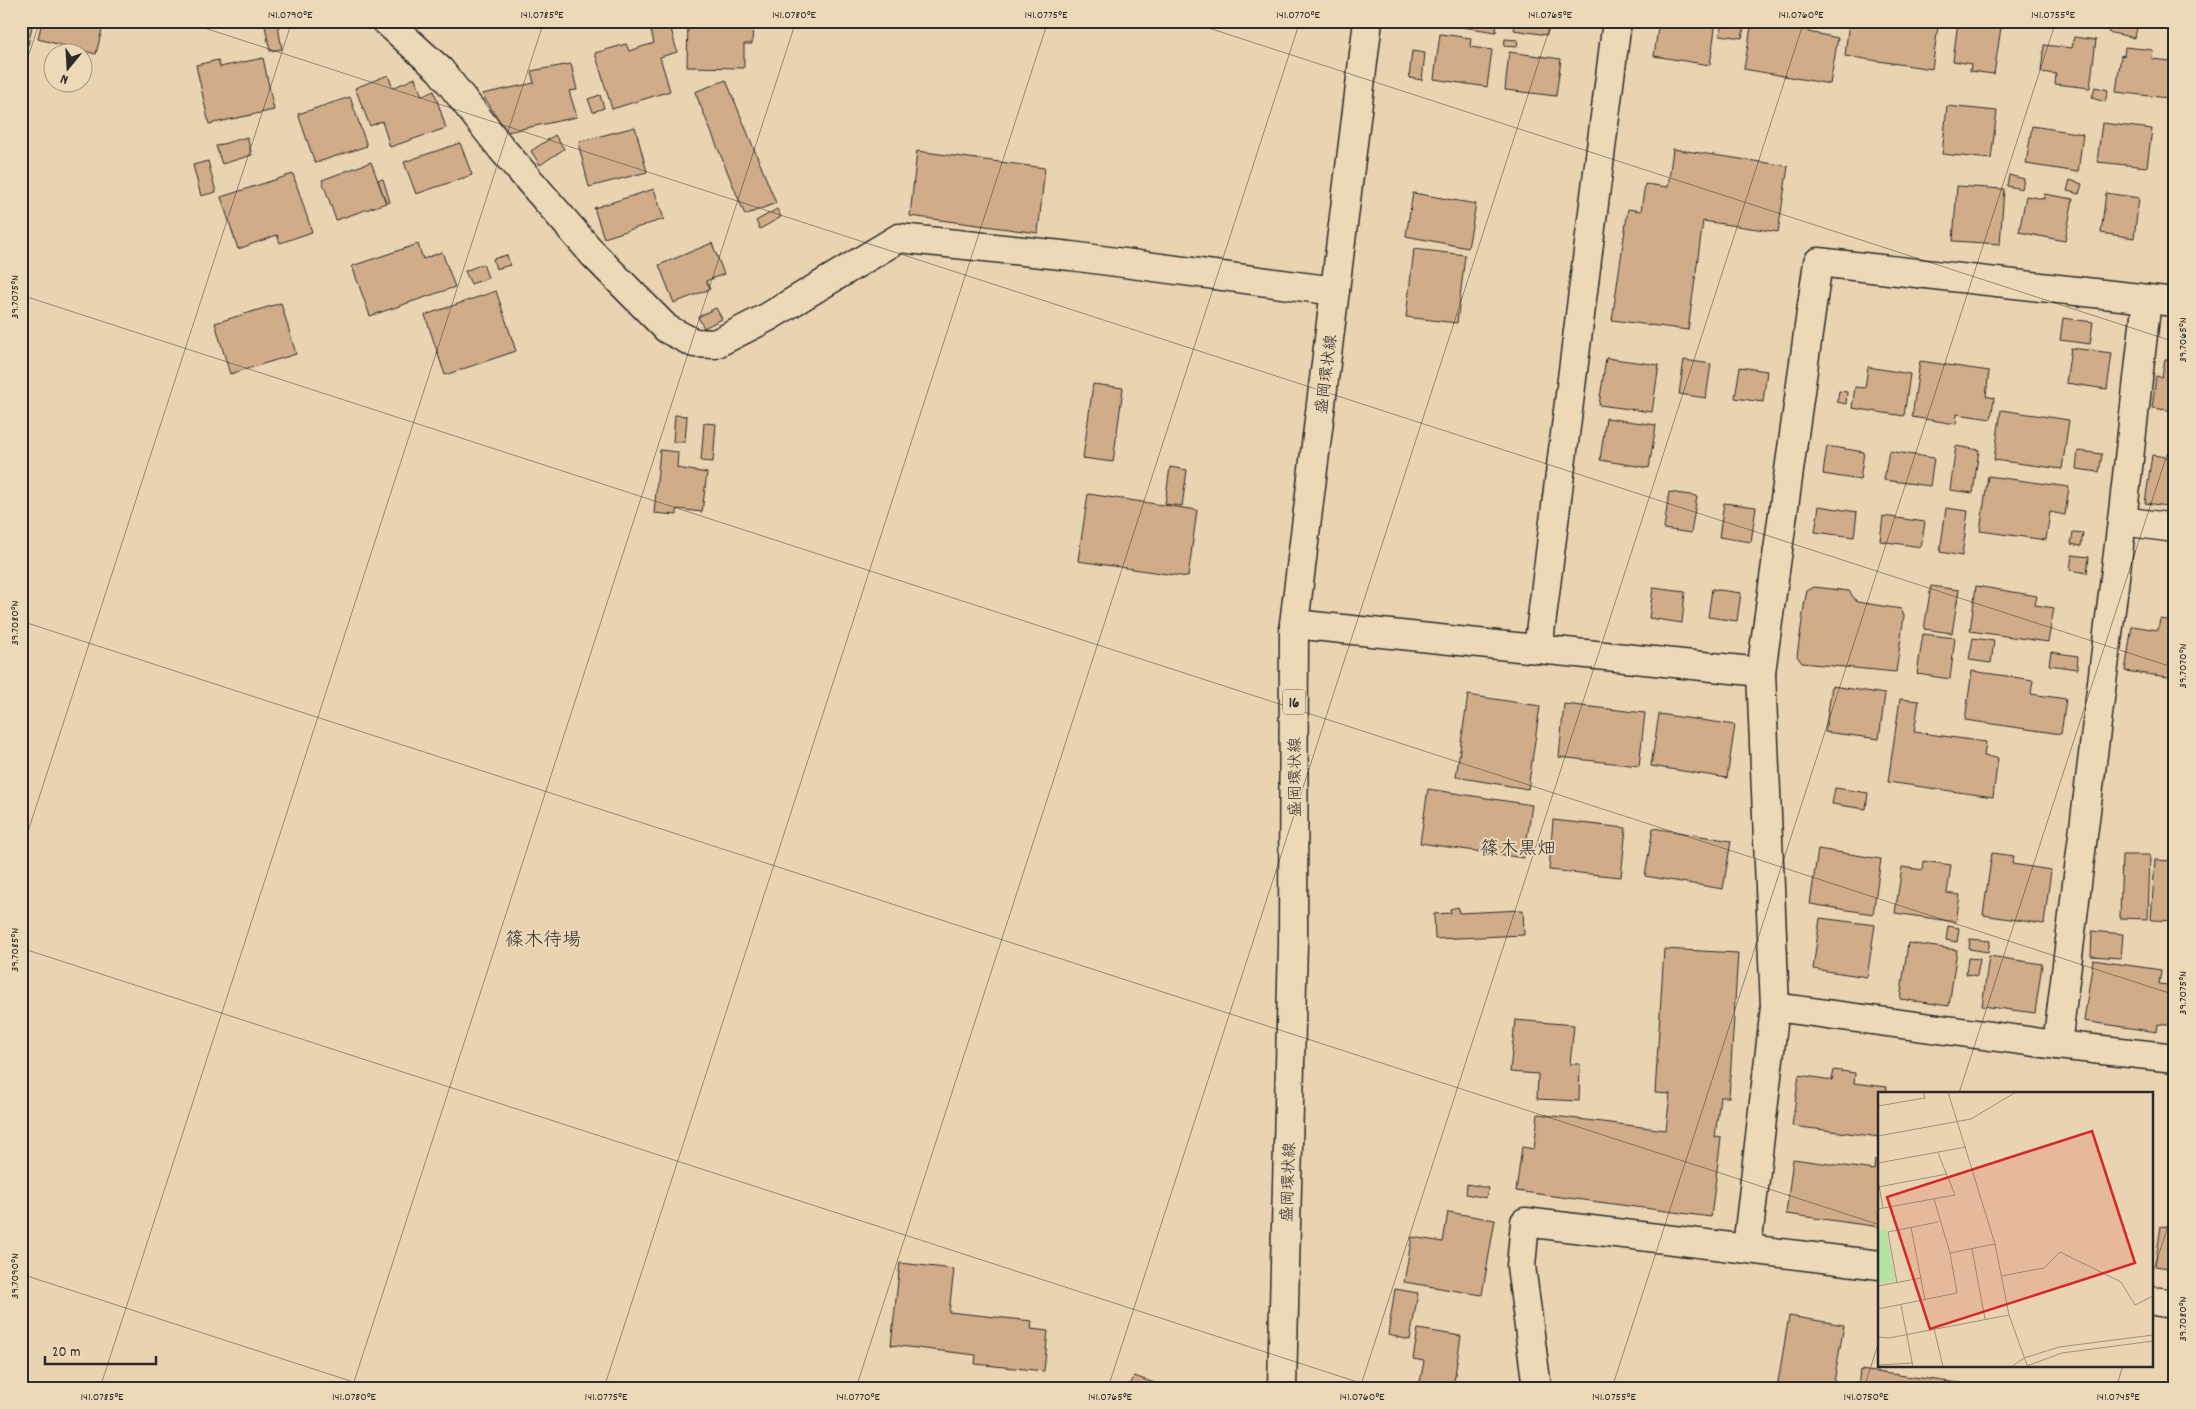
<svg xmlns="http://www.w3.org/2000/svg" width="2196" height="1409" viewBox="0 0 2196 1409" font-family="Dekko,'Klee One',sans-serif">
<rect width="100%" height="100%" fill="#ead3b0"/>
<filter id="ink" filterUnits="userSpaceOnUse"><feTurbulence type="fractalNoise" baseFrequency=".02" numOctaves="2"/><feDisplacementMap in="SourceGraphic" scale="10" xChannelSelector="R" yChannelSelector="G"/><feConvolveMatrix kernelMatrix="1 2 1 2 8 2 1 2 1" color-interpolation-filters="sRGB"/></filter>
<g filter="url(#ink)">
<!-- building -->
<g fill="#d0ac89" stroke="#2b2b2b">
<polygon points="21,21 33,21 28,45 21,44"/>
<polygon points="42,21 104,21 96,54 38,39"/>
<polygon points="264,21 277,21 282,49 270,51"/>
<polygon points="659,21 669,21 677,52 660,57 670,91 612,109 595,53 626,44 629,51 654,43 649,23"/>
<polygon points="688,21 753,21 752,44 744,44 744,68 687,67"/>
<polygon points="1444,21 1497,21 1496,32 1443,24"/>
<polygon points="1515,21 1557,21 1555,26 1549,25 1547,35 1514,30"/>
<polygon points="1659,21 1716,21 1710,65 1654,56"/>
<polygon points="1722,21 1745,21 1742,38 1720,35"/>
<polygon points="1752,21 1810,21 1808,32 1838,38 1830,84 1744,69"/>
<polygon points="1849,21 1905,21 1938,26 1932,69 1845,56"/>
<polygon points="1958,21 2002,21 1994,74 1970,71 1971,64 1953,61"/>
<polygon points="2095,21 2104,21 2101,30 2093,28"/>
<polygon points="2110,21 2138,21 2135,38 2108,32"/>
<polygon points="1440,34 1471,38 1470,47 1492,50 1487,87 1434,79"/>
<polygon points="2074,37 2096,40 2090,88 2055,84 2056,74 2041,72 2044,45 2072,48"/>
<polygon points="1505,39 1518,40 1517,47 1504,46"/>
<polygon points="2125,47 2153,50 2152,59 2171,61 2167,98 2116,92 2121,55 2124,56"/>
<polygon points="1412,51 1425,53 1422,80 1409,78"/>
<polygon points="1509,52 1561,59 1556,96 1505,90"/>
<polygon points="263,58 274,110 209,124 196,65 218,60 220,67"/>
<polygon points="571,64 577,90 569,91 577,117 507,132 482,94 534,83 531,71"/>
<polygon points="388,75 393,88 415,78 422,96 434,91 446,128 390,147 382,121 370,126 355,88"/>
<polygon points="726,80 776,203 745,215 695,92"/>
<polygon points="2095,87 2108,90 2105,102 2092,98"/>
<polygon points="600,95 604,108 593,112 588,99"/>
<polygon points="350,97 367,146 315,163 298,114"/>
<polygon points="1947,106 1997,111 1991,159 1942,154"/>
<polygon points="2102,123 2152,129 2147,167 2097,162"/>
<polygon points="2032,126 2083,134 2078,172 2026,164"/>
<polygon points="635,127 647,172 589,187 578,142"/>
<polygon points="555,135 564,149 540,165 531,151"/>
<polygon points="247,137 252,155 222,164 216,146"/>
<polygon points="460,143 472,175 416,194 404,162"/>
<polygon points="1673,149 1788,166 1778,232 1703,221 1688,330 1612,320 1628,209 1641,211 1645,184 1668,187"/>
<polygon points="917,151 1045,168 1038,233 910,216"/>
<polygon points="208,161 216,192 201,196 193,165"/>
<polygon points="371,162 386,203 336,220 322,180"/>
<polygon points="293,174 312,232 280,243 277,235 238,249 221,197"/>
<polygon points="2009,175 2024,179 2022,189 2007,186"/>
<polygon points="383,179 390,202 386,203 378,180"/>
<polygon points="2070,180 2082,184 2079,194 2067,191"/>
<polygon points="1957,186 2004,189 2000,244 1953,241"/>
<polygon points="654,189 664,219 604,238 594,208"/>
<polygon points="1413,193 1476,204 1468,248 1406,236"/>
<polygon points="2106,193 2139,198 2134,238 2101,233"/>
<polygon points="2044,194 2073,199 2065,241 2019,232 2026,196 2044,199"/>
<polygon points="777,209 781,217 760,229 756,221"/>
<polygon points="712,243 724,274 706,281 710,289 674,303 659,265"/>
<polygon points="418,244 423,259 442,252 455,287 370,316 352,266"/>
<polygon points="1414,249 1465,255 1457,323 1406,317"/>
<polygon points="507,255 510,265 496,269 493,259"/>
<polygon points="483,264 488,278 471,284 465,271"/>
<polygon points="496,291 516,351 445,375 425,315"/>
<polygon points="281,303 296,354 230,374 215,323"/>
<polygon points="716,308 722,319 704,328 698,317"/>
<polygon points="2063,318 2093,322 2090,344 2060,340"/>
<polygon points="2071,348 2112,353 2107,389 2066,383"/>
<polygon points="1606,358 1659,365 1652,412 1599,405"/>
<polygon points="2165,359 2175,360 2175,411 2152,408 2156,376 2162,377"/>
<polygon points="1684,360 1711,364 1706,398 1679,394"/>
<polygon points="1920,361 1989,371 1986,396 1994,398 1991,419 1957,414 1956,424 1912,417"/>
<polygon points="1740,367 1767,371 1763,402 1735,398"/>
<polygon points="1868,367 1910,374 1904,416 1852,408 1855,387 1865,388"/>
<polygon points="1093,384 1123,388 1113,462 1083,458"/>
<polygon points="1839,391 1847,392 1846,404 1837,402"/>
<polygon points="2001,410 2069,420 2062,469 1994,460"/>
<polygon points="675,415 687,416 685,442 673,442"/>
<polygon points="1606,418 1656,425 1649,468 1600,460"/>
<polygon points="704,423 716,424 713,462 701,461"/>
<polygon points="1827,446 1864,452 1860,480 1823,474"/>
<polygon points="1956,446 1979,450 1973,493 1950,490"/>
<polygon points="660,450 678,452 677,468 707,473 702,512 677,509 677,515 654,513"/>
<polygon points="1889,451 1934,458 1930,486 1884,480"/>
<polygon points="2078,451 2102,454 2099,472 2076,469"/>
<polygon points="2152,455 2175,458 2175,507 2145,503"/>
<polygon points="1170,467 1187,470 1182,506 1165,504"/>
<polygon points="1988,476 2069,487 2065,515 2050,512 2046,540 1980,531"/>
<polygon points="1669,492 1697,496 1691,533 1664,529"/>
<polygon points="1088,494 1197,510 1188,577 1078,561"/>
<polygon points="1724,503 1756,507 1751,542 1719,537"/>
<polygon points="1819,506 1857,512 1854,537 1815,532"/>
<polygon points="1946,508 1968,511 1962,556 1940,552"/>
<polygon points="1883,516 1925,522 1921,547 1880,541"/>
<polygon points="2073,532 2083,533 2081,546 2071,544"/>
<polygon points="2072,555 2089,557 2087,573 2070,570"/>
<polygon points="1931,586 1959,590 1952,633 1924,629"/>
<polygon points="1976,586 2037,596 2035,605 2054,608 2048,642 1970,631"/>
<polygon points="1814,587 1849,591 1857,602 1901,609 1904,616 1896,672 1802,663 1797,656 1805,600 1807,591"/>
<polygon points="1653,588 1685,592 1682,623 1649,618"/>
<polygon points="1712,589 1741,593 1737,621 1708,617"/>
<polygon points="2160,619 2175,621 2175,678 2125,671 2132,626 2158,630"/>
<polygon points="1923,634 1955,638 1950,679 1917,674"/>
<polygon points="1973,638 1994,641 1991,663 1969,660"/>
<polygon points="2051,652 2078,656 2077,669 2049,665"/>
<polygon points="1972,671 2033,680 2031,694 2066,699 2061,734 1965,720"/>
<polygon points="1832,686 1885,694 1879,739 1825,732"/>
<polygon points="1468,695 1540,706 1528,789 1456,777"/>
<polygon points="1900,699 1919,701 1914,732 1986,742 1984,756 1998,758 1993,797 1888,782"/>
<polygon points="1564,704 1645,713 1639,766 1559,757"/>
<polygon points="1659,714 1735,725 1727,778 1651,766"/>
<polygon points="1835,788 1868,793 1866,809 1832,804"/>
<polygon points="1428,789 1532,805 1524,858 1420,843"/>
<polygon points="1553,820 1626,828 1621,877 1549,870"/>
<polygon points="1653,828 1731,841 1723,889 1645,876"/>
<polygon points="1818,849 1881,859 1873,914 1810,904"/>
<polygon points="1992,853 2014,856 2012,864 2051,870 2044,924 1983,915"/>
<polygon points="2173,853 2175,853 2175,921 2151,920 2155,860 2172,861"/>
<polygon points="2122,855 2150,855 2148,919 2120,918"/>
<polygon points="1924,861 1951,865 1947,893 1960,895 1956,922 1895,913 1902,867 1923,870"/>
<polygon points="1458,907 1459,913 1523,910 1524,935 1435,939 1434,914 1451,913 1450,909"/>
<polygon points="1820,918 1875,925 1867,977 1813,969"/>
<polygon points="1948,926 1959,928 1957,942 1946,940"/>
<polygon points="2092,931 2123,934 2121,958 2091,956"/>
<polygon points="1970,939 1990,941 1988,952 1969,949"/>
<polygon points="1908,943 1957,950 1949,1006 1900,999"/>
<polygon points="1664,949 1738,953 1729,1097 1720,1097 1715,1137 1721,1138 1711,1217 1516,1191 1522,1147 1534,1149 1538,1114 1666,1130 1670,1094 1655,1093"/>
<polygon points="1989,956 2042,964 2035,1013 1982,1006"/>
<polygon points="1968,958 1980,959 1977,976 1966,974"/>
<polygon points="2093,960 2161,970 2159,984 2175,986 2175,1026 2158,1024 2157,1032 2084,1021"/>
<polygon points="1515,1020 1574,1025 1570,1064 1580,1064 1579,1101 1537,1099 1538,1074 1510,1072"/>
<polygon points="1834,1070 1855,1073 1854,1083 1887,1087 1886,1093 1880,1093 1880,1137 1792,1126 1799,1075 1832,1080"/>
<polygon points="1793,1159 1874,1170 1875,1160 1880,1161 1880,1227 1786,1214"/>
<polygon points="1467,1184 1488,1188 1486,1198 1466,1194"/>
<polygon points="1448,1212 1495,1220 1482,1295 1404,1282 1412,1237 1443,1242"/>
<polygon points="2161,1226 2175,1228 2175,1269 2155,1266"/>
<polygon points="900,1263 954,1269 949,1312 1032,1321 1031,1329 1048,1331 1044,1371 975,1364 976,1355 891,1345"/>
<polygon points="1395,1289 1418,1293 1410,1340 1388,1335"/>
<polygon points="1789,1316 1844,1325 1833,1388 1777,1388"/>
<polygon points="1418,1329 1461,1336 1453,1388 1419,1388 1424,1361 1413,1359"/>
<polygon points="1860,1370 1981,1386 1981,1388 1858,1388"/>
<polygon points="1134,1376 1169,1388 1129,1388"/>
<polygon points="1727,1382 1760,1388 1726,1388"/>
</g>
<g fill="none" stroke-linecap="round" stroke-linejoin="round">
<!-- street casing -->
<g stroke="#2b2b2b" stroke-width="31">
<g id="street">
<polyline points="386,21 440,70 502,149 594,255 667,329 694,343 715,344 768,317 899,238 1071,256 1335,291"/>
<polyline points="2122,521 2175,528"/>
<polyline points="1294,624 1761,672"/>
<polyline points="1538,649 1617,21"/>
<polyline points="1775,1007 2057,1045 2175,1058"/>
<polyline points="2057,1045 2122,521 2147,299"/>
<polyline points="1747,1248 1775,1007 1761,672 1818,262 2175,302"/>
<polyline points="2152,1301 2175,1304"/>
<polyline points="1537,1388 1521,1266 1525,1222 1880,1265"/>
</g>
</g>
<!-- primary casing -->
<g stroke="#2b2b2b" stroke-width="31">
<polyline id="primary" points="1282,1388 1293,943 1294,624 1368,21"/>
</g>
<!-- street -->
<use href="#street" stroke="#ecd9b7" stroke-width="28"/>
<!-- primary -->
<use href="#primary" stroke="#ecd9b7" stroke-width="28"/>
</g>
</g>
<!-- ticks -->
<path fill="none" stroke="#2b2b2b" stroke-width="1" stroke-opacity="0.45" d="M183,21L2175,668M1187,21L2175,342M21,78L40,21M21,295L2175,995M21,621L1880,1225M21,853L292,21M21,948L1376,1388M1959,1093L2175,430M21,1274L372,1388M2152,1275L2175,1205M2152,1314L2175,1321M100,1388L544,21M352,1388L796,21M604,1388L1048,21M856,1388L1300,21M1108,1388L1552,21M1360,1388L1804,21M1612,1388L2056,21M1864,1388L1880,1338M2116,1388L2123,1365"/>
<g text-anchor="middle" stroke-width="4" stroke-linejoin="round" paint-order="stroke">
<!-- shield labels -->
<rect fill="#ecd9b7" stroke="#655f55" stroke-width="1" x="1283" y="689.5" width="22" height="25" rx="4"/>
<g font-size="15" font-weight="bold" fill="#2b2b2b">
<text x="1294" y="707">16</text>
</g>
<!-- street labels -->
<g font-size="16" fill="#2b2b2b" stroke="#ecd9b7">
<text transform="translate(1325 374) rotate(-83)" y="6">盛岡環状線</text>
<text transform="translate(1294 777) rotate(-90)" y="6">盛岡環状線</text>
<text transform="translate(1287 1182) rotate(-88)" y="6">盛岡環状線</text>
</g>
<!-- quarter labels -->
<g font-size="19" fill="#2b2b2b" stroke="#ecd9b7">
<text x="1518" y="854">篠木黒畑</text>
<text x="543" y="945">篠木待場</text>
</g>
</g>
<!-- overview -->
<g transform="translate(1878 1092)">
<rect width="275" height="275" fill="#ead3b0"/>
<path d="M8,137L17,189L0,192V139Z" fill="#b4e3a1"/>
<path fill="none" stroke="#9e907b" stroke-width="1" d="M70,0L117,152L131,223L149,273M0,14L47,6L45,0M0,44L93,27L138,0M0,71L88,55M0,88L5,116M0,95L69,82M0,117L77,103L60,61M33,135L47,208M94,157L107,227M72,161L117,152M123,184L166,176L182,160L243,190L257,213L275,204M19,191L10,140L60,130M0,194L43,186M23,213L35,275M0,217L79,201L72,161L56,107M56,236L65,275M0,245L11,246L131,223M0,273L34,271M133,275L146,266L181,255L275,243M146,275L184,261L275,249"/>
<path fill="#d62828" fill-opacity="0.15" stroke="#d62828" stroke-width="2.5" d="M214,39L257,171L52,237L9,105Z"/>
<rect width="275" height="275" fill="none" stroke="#2b2b2b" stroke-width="2.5"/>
</g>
<!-- margin -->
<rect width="2196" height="1409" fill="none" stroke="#ecd9b7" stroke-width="55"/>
<!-- north arrow -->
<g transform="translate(68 68) rotate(198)"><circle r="24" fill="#ecd9b7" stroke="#9f937f"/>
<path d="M0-4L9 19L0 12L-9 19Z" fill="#2b2b2b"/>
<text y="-8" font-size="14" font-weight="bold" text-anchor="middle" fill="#2b2b2b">N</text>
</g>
<!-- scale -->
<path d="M45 1356v8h111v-8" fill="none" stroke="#2b2b2b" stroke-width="2.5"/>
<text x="52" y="1356" font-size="15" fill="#2b2b2b" stroke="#ecd9b7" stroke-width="4" paint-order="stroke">20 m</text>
<rect x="28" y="28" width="2140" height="1354" fill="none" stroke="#2b2b2b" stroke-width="2"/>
<g font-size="12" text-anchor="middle" fill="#2b2b2b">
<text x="290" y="18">141.0790°E</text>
<text x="542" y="18">141.0785°E</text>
<text x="794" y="18">141.0780°E</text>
<text x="1046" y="18">141.0775°E</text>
<text x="1298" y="18">141.0770°E</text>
<text x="1550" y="18">141.0765°E</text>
<text x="1801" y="18">141.0760°E</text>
<text x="2053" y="18">141.0755°E</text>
<text transform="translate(14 297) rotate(-90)" y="4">39.7075°N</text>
<text transform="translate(2182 340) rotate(-90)" y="4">39.7065°N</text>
<text transform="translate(14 623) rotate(-90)" y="4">39.7080°N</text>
<text transform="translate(2182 666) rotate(-90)" y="4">39.7070°N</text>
<text transform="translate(14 950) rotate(-90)" y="4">39.7085°N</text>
<text transform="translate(2182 993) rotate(-90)" y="4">39.7075°N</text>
<text transform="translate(14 1276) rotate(-90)" y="4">39.7090°N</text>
<text transform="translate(2182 1319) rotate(-90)" y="4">39.7080°N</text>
<text x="102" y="1400">141.0785°E</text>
<text x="354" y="1400">141.0780°E</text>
<text x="606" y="1400">141.0775°E</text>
<text x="858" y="1400">141.0770°E</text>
<text x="1110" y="1400">141.0765°E</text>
<text x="1362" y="1400">141.0760°E</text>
<text x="1614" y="1400">141.0755°E</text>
<text x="1866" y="1400">141.0750°E</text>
<text x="2118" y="1400">141.0745°E</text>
</g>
</svg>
